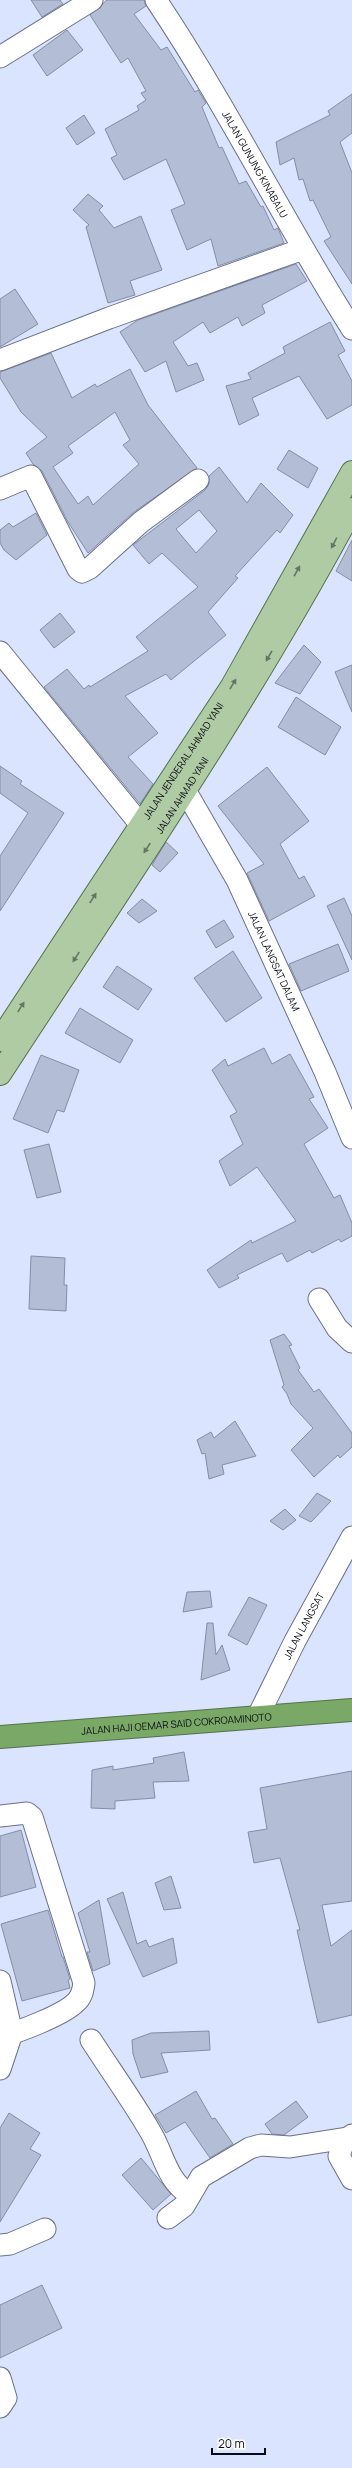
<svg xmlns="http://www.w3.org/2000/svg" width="352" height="2468" viewBox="0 0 352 2468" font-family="Manrope,sans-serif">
<rect width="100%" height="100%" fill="#dbe4fe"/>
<!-- building -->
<g fill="#b4bdd6" stroke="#858da5" fill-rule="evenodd">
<polygon points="31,0 60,0 63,4 42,17"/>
<polygon points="107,0 144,0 146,6 134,14 161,50 167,47 195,92 198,90 206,103 202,107 219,148 222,147 239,184 246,181 261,207 263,206 274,230 278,228 284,243 218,266 211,239 187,250 171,210 185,204 166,159 124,180 111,158 117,155 105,129 139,110 137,106 146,100 141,93 146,91 128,58 121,63 90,15"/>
<polygon points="67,30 83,50 47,76 33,55"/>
<polygon points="352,94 352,133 340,142 352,173 352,284 324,241 331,237 313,200 310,201 303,179 299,180 294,158 280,165 276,142 330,115 328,111"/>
<polygon points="84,115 95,133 77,145 66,128"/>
<polygon points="88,194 103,206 99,210 114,228 141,216 162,270 130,281 135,295 108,303 86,227 89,225 73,210"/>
<polygon points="296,264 307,281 262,305 265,313 242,326 238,317 210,333 203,322 173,342 188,366 197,363 204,380 176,392 166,361 145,372 120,332 138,320"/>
<polygon points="15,289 38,324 0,347 0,299"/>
<polygon points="330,322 345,351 338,355 352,381 352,405 327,419 299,376 252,398 259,415 239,425 226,386 251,379 248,373 285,353 283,347"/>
<path d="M51,353L72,398L95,384L97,387L130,369L148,405L197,468L134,512L88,553L68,522L42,471L33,464L26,453L47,437L21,412L0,378V372ZM115,412L130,440L123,445L139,464L93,505L88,496L78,504L53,467L73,453L68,446Z"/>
<polygon points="289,450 318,468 308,488 277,469"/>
<path d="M219,467L247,503L261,483L293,515L280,533L277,530L235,576L238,578L208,612L226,635L171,680L166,674L125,696L158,733L128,757L153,784L140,804L44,687L67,669L84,689L89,685L90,687L148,651L136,637L198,587L162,553L149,564L133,545L205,490L209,484V476ZM199,510L217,531L196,553L176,529Z"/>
<polygon points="36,513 47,535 16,560 4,550 0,543 0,530 9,523 13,527"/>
<polygon points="352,540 352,581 336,571"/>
<polygon points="60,613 75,632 54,648 40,630"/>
<polygon points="304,645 321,662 300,694 275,683"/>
<polygon points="352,665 352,712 335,672"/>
<polygon points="296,697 341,727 325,755 278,727"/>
<polygon points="0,766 22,781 20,784 64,813 0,911 0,856 28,813 0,793"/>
<polygon points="267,767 309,821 280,844 299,879 304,876 315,896 269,921 247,873 264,864 218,806"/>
<polygon points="166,842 178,853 160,872 152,865"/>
<polygon points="344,898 352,916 352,960 327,906"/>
<polygon points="142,899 157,911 139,923 127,913"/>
<polygon points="224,920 234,937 216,948 206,931"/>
<polygon points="338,944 349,971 301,991 289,964"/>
<polygon points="233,951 262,998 226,1022 194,978"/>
<polygon points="117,966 152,989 138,1010 103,987"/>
<polygon points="80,1008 133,1040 120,1063 65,1033"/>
<polygon points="264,1048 272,1064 290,1054 314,1097 309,1099 328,1128 304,1144 334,1198 340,1195 352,1223 352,1236 341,1242 339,1239 312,1253 310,1250 287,1262 282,1253 237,1275 239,1278 219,1288 207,1270 251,1240 252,1243 296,1221 257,1167 230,1186 219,1161 243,1144 230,1116 237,1112 212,1070 225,1059 228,1066"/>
<polygon points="41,1055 79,1070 64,1112 57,1110 48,1133 13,1119"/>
<polygon points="49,1144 61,1192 37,1198 24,1150"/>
<polygon points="31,1256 65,1258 64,1285 67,1285 66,1311 29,1309"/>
<polygon points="284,1334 292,1345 289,1346 300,1368 298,1370 314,1392 319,1389 352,1433 352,1447 340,1458 338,1455 314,1477 291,1450 313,1428 291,1404 287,1394 282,1387 284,1385 270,1340"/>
<polygon points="235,1421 256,1456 222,1465 224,1474 209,1479 205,1453 202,1454 197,1440 211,1432 214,1438"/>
<polygon points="317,1493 331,1501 311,1522 299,1516"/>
<polygon points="285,1509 296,1520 283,1530 270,1521"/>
<polygon points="210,1591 212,1607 183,1612 187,1592"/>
<polygon points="249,1597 267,1605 247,1645 228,1635"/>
<polygon points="207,1623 213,1623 216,1655 222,1645 230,1670 201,1680"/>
<polygon points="184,1752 189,1781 153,1782 155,1798 115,1801 115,1809 91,1808 92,1770 113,1766 113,1770 154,1763 153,1758"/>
<polygon points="352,1771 352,1901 322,1905 331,1946 352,1930 352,2015 318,2023 297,1930 300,1930 280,1858 254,1863 248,1832 267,1829 260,1788"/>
<polygon points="21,1830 36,1887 0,1897 0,1836"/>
<polygon points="171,1876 181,1908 164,1910 155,1883"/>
<polygon points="123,1892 137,1944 146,1940 149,1947 173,1938 177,1963 143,1977 107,1899"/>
<polygon points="99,1900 110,1964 93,1971 87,1952 90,1952 78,1913"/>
<polygon points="48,1910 62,1957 63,1957 70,1979 68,1980 70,1988 22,2001 1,1924"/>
<polygon points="209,2031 210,2050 161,2053 168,2072 141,2078 133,2054 132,2040 151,2033"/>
<polygon points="196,2091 212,2119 215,2118 233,2144 210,2158 185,2122 166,2133 155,2115"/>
<polygon points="296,2101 308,2117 284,2135 272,2134 265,2124"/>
<polygon points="9,2113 40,2133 30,2149 41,2155 0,2222 0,2128"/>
<polygon points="141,2158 171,2194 153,2210 122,2175"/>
<polygon points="42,2285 62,2328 0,2358 0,2305"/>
</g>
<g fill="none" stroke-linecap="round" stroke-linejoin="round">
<!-- minor casing -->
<g stroke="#6a7188" stroke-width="23">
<g id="minor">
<path id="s1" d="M156,0C227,106 284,222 352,329"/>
<polyline points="0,57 92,0"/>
<polyline points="0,360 109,318 303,249"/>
<polyline points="0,489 31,476 78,569 82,572 90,568 141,522 198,480"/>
<polyline points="0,652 141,825"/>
<path id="s2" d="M185,790L237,880L325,1072L352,1138"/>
<polyline points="319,1299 337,1328 352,1342"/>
<path id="s3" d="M258,1716L295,1641L352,1537"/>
<path d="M0,1816L27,1813L32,1817L84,1983C83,1990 82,1997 76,2002C64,2015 18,2032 0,2037"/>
<polyline points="0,1981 12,2033 0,2069"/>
<path d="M91,2040C111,2071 132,2100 150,2131C164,2154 166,2180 190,2195"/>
<polyline points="352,2135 343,2144 339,2156 352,2179"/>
<polyline points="168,2218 184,2206 201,2177 250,2148 261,2145 290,2147 347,2138"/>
<polyline points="0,2245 10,2244 45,2229"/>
<polyline points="0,2378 6,2398 0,2407"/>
</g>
</g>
<!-- major casing -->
<g stroke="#53714a" stroke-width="24">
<g id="major">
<path id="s4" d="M0,1040L232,686L352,472"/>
<path id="s5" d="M0,1074C121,888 247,705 352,509"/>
</g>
</g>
<!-- highway casing -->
<g stroke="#53714a" stroke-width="24">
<g id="highway">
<path id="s6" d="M0,1737L352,1710"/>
</g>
</g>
<!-- minor -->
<use href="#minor" stroke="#fff" stroke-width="21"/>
<!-- major -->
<use href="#major" stroke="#afcba4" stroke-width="22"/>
<!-- highway -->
<use href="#highway" stroke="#7aa867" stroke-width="22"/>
</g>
<!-- one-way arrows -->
<defs><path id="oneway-solid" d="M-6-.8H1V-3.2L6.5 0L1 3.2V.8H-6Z"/></defs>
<g fill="#657564">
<use href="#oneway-solid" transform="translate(334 543) rotate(118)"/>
<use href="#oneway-solid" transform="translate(297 571) rotate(-61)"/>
<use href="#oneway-solid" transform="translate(269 656) rotate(120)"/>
<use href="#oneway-solid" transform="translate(233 684) rotate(-59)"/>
<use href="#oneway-solid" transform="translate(147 848) rotate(123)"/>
<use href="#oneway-solid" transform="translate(93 898) rotate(-57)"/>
<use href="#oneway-solid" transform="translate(76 957) rotate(123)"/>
<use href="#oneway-solid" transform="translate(21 1007) rotate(-57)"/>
</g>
<g text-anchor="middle" stroke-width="4" stroke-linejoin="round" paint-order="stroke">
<!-- street labels -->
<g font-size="10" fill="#0a0c15" stroke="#fff">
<text dy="4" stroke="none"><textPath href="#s1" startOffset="192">JALAN GUNUNG KINABALU</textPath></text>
<text dy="4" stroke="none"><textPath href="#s4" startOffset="334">JALAN JENDERAL AHMAD YANI</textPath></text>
<text dy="4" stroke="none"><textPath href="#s5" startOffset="333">JALAN AHMAD YANI</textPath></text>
<text dy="4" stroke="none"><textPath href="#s2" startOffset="193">JALAN LANGSAT DALAM</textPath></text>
<text dy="4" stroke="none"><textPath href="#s3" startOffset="101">JALAN LANGSAT</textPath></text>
<text dy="4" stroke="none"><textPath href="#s6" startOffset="177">JALAN HAJI OEMAR SAID COKROAMINOTO</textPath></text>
</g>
</g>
<!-- scale -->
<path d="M212 2448v6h53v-6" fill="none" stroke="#0a0c15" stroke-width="2"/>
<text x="218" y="2448" font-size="12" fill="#0a0c15" stroke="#ffffff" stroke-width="3" paint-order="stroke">20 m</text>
</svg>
